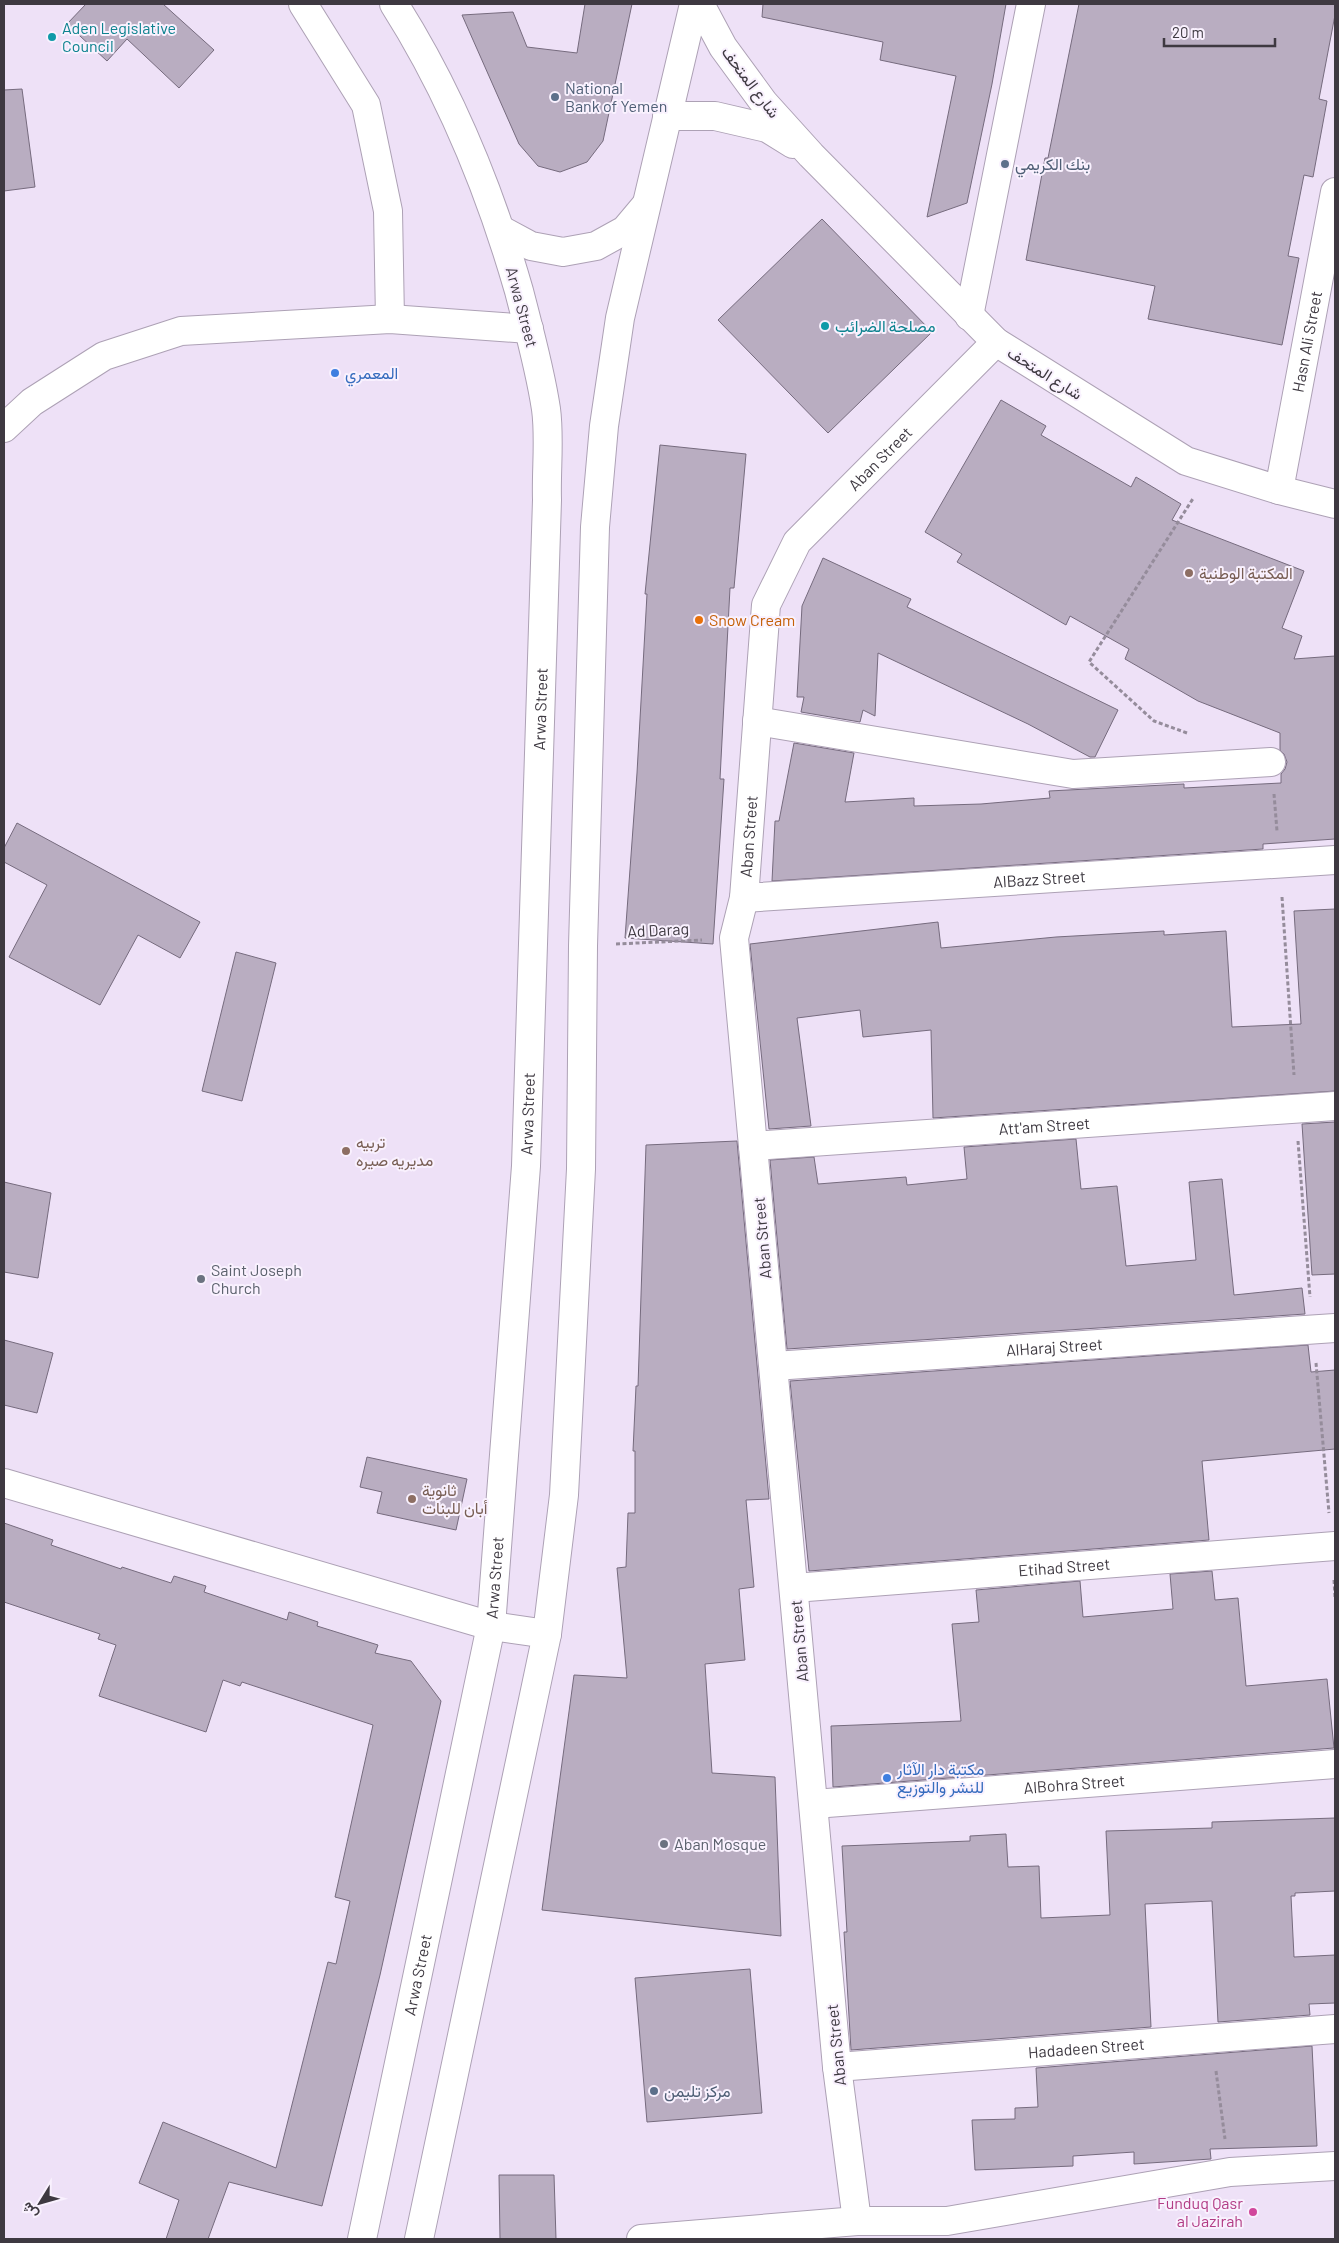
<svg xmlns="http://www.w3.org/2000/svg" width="1339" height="2243" viewBox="0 0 1339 2243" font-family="Barlow,Vazirmatn,sans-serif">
<rect width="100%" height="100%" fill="#eee1f7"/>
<!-- building -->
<g fill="#b9adc1" stroke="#766b7e">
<polygon points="86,4 163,4 214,50 179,88 127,39 107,61 67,24"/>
<polygon points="585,4 632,4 603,141 587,162 560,172 538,166 519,144 462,15 513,12 527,47 577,53"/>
<polygon points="763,4 1006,4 992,84 967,203 927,217 956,76 880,60 883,42 762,17"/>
<polygon points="1079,4 1335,4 1335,15 1319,99 1327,101 1313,177 1304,175 1288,256 1299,258 1282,345 1148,319 1155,286 1026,260 1045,158 1048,158"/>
<polygon points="22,89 35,187 4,191 4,90"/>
<polygon points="822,219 932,332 828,433 718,320"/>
<polygon points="1001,400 1046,426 1041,435 1131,487 1136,477 1181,504 1172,520 1304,571 1282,628 1302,636 1294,659 1335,656 1335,839 1263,844 1263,849 772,881 775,821 779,821 794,743 854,753 845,802 914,798 914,806 981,804 1050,798 1049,791 1184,784 1184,788 1281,783 1281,774 1285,769 1287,762 1284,754 1280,750 1280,733 1198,701 1125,659 1129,649 1070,616 1066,625 957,562 962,554 925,532"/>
<polygon points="660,445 746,454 734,588 730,588 720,779 724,779 713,944 625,938 637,773 647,594 645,594"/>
<polygon points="823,558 911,599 907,607 1118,710 1095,757 1090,757 1028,724 878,653 875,716 863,710 860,722 801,712 804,697 797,697 802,606"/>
<polygon points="17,823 200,922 180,958 138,935 100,1005 9,957 47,885 4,862 4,848"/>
<polygon points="1335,909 1335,1091 933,1118 931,1030 863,1037 860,1010 797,1018 811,1126 769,1129 750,944 938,922 941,948 1056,937 1164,931 1164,935 1226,931 1232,1027 1301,1024 1294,911"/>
<polygon points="236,952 276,963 242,1101 202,1091"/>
<polygon points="1335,1122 1335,1274 1312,1275 1302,1124"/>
<polygon points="1076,1139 1081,1189 1117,1186 1126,1266 1196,1260 1189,1182 1222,1179 1234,1295 1302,1288 1305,1314 787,1349 770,1160 814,1157 818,1184 906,1177 907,1185 967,1179 964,1147"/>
<polygon points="737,1141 769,1499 746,1500 754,1587 739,1589 745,1660 705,1664 712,1773 775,1777 781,1936 542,1910 574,1675 627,1678 617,1568 626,1567 628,1513 635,1513 635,1451 633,1451 636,1386 638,1386 646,1145"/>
<polygon points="4,1182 51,1193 38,1278 4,1272"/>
<polygon points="4,1340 53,1353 37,1413 4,1405"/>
<polygon points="1308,1345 1311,1372 1335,1370 1335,1449 1202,1461 1209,1540 809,1571 790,1381"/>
<polygon points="367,1457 467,1479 456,1530 377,1513 382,1492 360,1487"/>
<polygon points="4,1523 53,1540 51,1545 121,1569 122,1567 171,1583 174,1576 206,1586 204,1592 287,1620 289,1612 318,1622 317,1626 378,1645 375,1653 411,1661 441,1701 380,1975 322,2206 229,2182 208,2239 166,2239 179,2200 139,2183 163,2122 276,2168 328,1962 336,1964 350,1901 335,1897 373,1725 242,1682 240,1686 223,1680 206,1732 99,1696 116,1645 98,1639 100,1634 4,1602"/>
<polygon points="1212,1571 1215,1600 1238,1598 1246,1686 1327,1679 1334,1748 833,1787 831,1726 961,1721 952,1624 979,1622 976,1590 1080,1581 1083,1617 1173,1609 1170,1574"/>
<polygon points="1335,1818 1335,1891 1295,1893 1295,1896 1291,1896 1294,1957 1335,1955 1335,2003 1309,2004 1310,2015 1218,2022 1212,1901 1145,1904 1151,2027 851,2050 844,1932 847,1932 842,1846 970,1841 970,1836 1006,1834 1008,1867 1039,1866 1041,1918 1110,1915 1106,1831 1212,1828 1212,1822"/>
<polygon points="750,1969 762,2113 647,2122 635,1978"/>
<polygon points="1312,2046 1317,2146 1210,2149 1211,2159 1134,2164 1134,2152 1073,2156 1073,2166 975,2170 972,2120 1015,2119 1015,2108 1038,2107 1036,2068"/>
<polygon points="499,2175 554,2175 556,2239 500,2239"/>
</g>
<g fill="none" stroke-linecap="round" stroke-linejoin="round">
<!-- minor casing -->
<g stroke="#ada1b5" stroke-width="30">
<g id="minor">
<polyline points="303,4 366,105 388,211 390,319"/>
<polyline points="700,4 723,47 764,103 811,155 996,342 1186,461 1279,490 1335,504"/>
<polyline points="667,116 715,116 767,128 793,144"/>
<polyline points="969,316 1031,4"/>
<polyline points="4,428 32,402 104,356 181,331 390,319 529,329"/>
<path id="s1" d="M1279,490L1335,192"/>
<polyline points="757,721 1073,774 1271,762"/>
<path id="s2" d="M744,898L1335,860"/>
<path id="s3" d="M753,1146L1335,1106"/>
<path id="s4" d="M774,1366L1335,1328"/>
<polyline points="4,1483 491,1626"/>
<path id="s5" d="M794,1588L1335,1546"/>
<path id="s6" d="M814,1804L1335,1764"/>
<path id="s7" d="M837,2067L1335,2029"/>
<path id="s8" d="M857,2221L837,2067L734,938L744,898L766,605L797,542L996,342"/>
<polyline points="641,2239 857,2221 947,2221 1230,2172 1335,2166"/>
</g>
</g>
<!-- major casing -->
<g stroke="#ada1b5" stroke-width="30">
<g id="major">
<polyline points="501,230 531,246 563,252 596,246 625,230 646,205"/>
<polyline points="491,1626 547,1634"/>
<path id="s9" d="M362,2239L491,1626L526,1166L547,500C546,470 550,438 546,409C540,369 529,330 519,291C490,190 450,92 394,4"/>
<polyline points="419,2239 547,1634 564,1495 581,1169 583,946 595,527 604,426 620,318 694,4"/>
</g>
</g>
<!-- path -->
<g stroke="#958c9b" stroke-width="3" stroke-dasharray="4 2.5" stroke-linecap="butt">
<polyline points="1187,733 1154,721 1089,662 1194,497"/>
<polyline points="1274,794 1277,831"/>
<polyline points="1282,897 1294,1075"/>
<polyline points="616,944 702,940"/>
<polyline points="1298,1141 1310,1297"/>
<polyline points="1316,1363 1329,1513"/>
<polyline points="1334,1580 1335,1597"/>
<polyline points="1216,2071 1225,2139"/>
</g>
<!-- minor -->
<use href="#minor" stroke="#fff" stroke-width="28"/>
<!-- major -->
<use href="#major" stroke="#fff" stroke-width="28"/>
</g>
<!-- markers -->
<g fill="#0f9aa8" stroke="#f9f1fe" stroke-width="2">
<circle cx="52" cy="37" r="5"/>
<circle cx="825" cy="326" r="5"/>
</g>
<g fill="#5c6f8a" stroke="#f9f1fe" stroke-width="2">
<circle cx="555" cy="97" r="5"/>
<circle cx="1005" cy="164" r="5"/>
<circle cx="654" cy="2091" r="5"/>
</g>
<g fill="#3f7fe0" stroke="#f9f1fe" stroke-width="2">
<circle cx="335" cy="373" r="5"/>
<circle cx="887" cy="1778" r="5"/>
</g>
<g fill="#8d6e63" stroke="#f9f1fe" stroke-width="2">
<circle cx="1189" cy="573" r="5"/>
<circle cx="346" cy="1151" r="5"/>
<circle cx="412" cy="1499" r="5"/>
</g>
<circle fill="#e8710a" stroke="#f9f1fe" stroke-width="2" cx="699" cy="620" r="5"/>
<g fill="#6b7280" stroke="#f9f1fe" stroke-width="2">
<circle cx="201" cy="1279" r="5"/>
<circle cx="664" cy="1844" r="5"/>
</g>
<circle fill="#d1479c" stroke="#f9f1fe" stroke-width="2" cx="1253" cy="2212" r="5"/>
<g text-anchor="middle" stroke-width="4" stroke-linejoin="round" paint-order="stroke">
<!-- culture labels -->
<g font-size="16" fill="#0d838f" stroke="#f9f1fe" text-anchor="start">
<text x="62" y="34">Aden Legislative<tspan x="62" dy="18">Council</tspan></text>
<text x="835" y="332">مصلحة الضرائب</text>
</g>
<!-- street labels -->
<g font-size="16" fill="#3e3941" stroke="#f9f1fe">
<text transform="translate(751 82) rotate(53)" y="6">شارع المتحف</text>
<text transform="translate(522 307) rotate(75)" y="6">Arwa Street</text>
<text dy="6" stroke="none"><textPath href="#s1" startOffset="151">Hasn Ali Street</textPath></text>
<text transform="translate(1045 373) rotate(32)" y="6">شارع المتحف</text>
<text dy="6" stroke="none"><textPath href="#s8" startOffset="1812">Aban Street</textPath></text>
<text dy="6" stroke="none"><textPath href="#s9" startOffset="1545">Arwa Street</textPath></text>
<text dy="6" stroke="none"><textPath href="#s8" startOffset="1392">Aban Street</textPath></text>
<text dy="6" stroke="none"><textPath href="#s2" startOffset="296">AlBazz Street</textPath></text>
<text transform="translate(658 930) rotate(-3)" y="6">Ad Darag</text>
<text dy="6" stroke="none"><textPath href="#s9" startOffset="1140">Arwa Street</textPath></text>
<text dy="6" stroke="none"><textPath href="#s3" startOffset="292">Att'am Street</textPath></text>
<text transform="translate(762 1238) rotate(-95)" y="6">Aban Street</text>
<text dy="6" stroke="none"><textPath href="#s4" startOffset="281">AlHaraj Street</textPath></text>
<text dy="6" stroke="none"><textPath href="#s5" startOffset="271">Etihad Street</textPath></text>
<text dy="6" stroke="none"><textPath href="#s9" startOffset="675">Arwa Street</textPath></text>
<text transform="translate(799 1641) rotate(-95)" y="6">Aban Street</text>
<text dy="6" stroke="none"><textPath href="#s6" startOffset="261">AlBohra Street</textPath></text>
<text dy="6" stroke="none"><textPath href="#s9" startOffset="270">Arwa Street</textPath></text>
<text transform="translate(836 2045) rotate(-96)" y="6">Aban Street</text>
<text dy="6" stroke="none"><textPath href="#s7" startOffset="250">Hadadeen Street</textPath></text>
</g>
<!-- service labels -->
<g font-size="16" fill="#4e5e75" stroke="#f9f1fe" text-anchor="start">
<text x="565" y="94">National<tspan x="565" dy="18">Bank of Yemen</tspan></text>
<text x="1015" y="170">بنك الكريمي</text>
<text x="664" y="2097">مركز تليمن</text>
</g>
<!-- shop labels -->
<g font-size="16" fill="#366cbe" stroke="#f9f1fe" text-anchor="start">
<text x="345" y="379">المعمري</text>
<text x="897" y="1775">مكتبة دار الآثار<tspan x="897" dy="18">للنشر والتوزيع</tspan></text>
</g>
<!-- education labels -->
<g font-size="16" fill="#785e54" stroke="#f9f1fe" text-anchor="start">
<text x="1199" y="579">المكتبة الوطنية</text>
<text x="356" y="1148">تربيه<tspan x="356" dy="18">مديريه صيره</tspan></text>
<text x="422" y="1496">ثانوية<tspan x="422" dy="18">أبان للبنات</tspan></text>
</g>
<!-- food labels -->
<g font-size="16" fill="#c56008" stroke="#f9f1fe" text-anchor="start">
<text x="709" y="626">Snow Cream</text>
</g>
<!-- worship labels -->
<g font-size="16" fill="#5b616d" stroke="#f9f1fe" text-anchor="start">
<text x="211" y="1276">Saint Joseph<tspan x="211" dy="18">Church</tspan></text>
<text x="674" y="1850">Aban Mosque</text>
</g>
<!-- hotel labels -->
<g font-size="16" fill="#b23c85" stroke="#f9f1fe" text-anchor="end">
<text x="1243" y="2209">Funduq Qasr<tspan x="1243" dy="18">al Jazirah</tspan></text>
</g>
</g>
<!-- border -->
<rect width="1339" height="2243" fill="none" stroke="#3e3941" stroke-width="10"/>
<!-- north arrow -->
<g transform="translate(40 2203) rotate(233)" stroke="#f9f1fe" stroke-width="4" paint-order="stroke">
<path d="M0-4L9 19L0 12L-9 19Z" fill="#3e3941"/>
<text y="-8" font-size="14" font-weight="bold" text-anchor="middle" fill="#3e3941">ش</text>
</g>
<!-- scale -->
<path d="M1164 38v8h111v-8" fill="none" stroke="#3e3941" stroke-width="2.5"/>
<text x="1172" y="38" font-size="15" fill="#3e3941" stroke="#f9f1fe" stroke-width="4" paint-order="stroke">20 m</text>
</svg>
